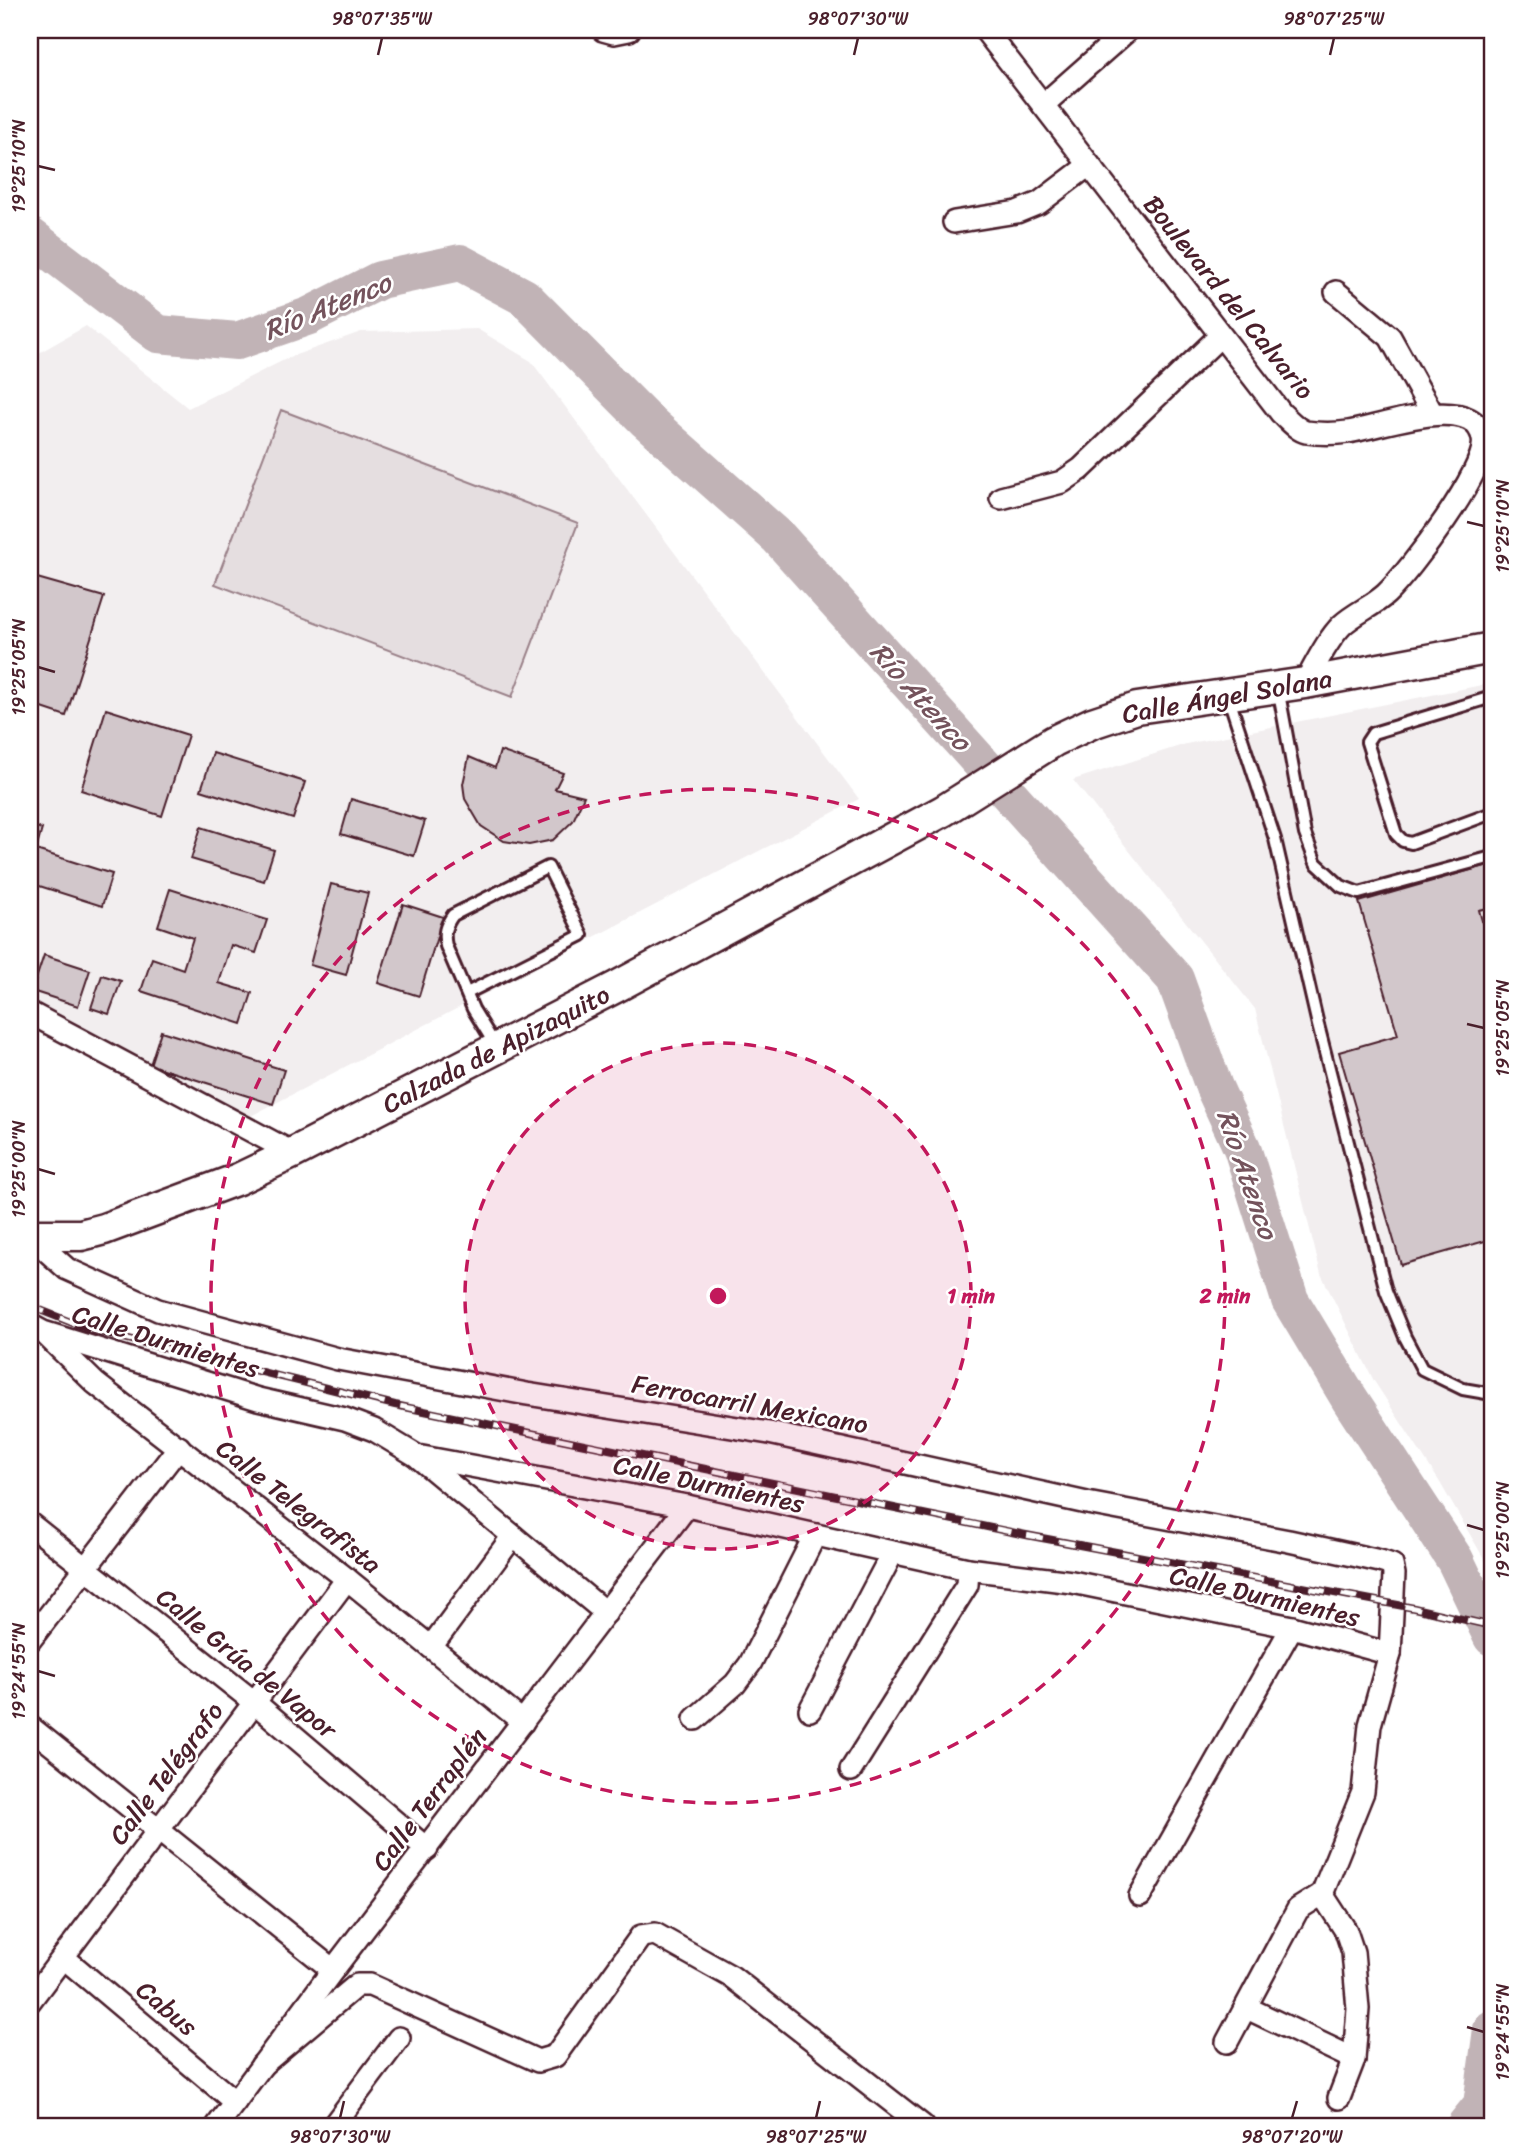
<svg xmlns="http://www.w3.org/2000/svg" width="1522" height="2156" viewBox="0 0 1522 2156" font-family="Sriracha,sans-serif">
<rect width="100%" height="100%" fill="#fff"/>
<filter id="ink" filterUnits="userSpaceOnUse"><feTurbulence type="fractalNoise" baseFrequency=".0143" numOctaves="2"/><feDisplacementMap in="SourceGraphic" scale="14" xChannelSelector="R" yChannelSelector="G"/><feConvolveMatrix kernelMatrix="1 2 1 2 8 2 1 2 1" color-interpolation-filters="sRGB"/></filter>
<g filter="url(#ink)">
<!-- built -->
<g fill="#f2eeef">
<polygon points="86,326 188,408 290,357 361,332 477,329 531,361 859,799 243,1120 30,1003 30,909 38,906 30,899 30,358"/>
<polygon points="1492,683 1492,1567 1490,1569 1439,1481 1374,1381 1321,1274 1255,1009 1073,780 1186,744"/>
</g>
<!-- green -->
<polygon fill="#e5dee0" stroke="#987e86" stroke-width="2" points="281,410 578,523 512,697 215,584"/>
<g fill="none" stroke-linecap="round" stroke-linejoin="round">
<!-- river -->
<g stroke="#c1b3b6" stroke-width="38">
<polyline points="30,236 158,334 237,341 309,316 380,280 460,263 524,297 646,420 778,537 1175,979 1214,1087 1242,1148 1290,1300 1349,1398 1455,1560 1492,1637"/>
<polyline points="1465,2126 1482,2105 1492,2029"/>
</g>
</g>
<!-- building -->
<g fill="#d2c7cb" stroke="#4a1f2b" stroke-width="2">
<polygon points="30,576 104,597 66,716 30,704"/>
<polygon points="106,709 188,735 162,816 81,790"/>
<polygon points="500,751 563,773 555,789 584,796 573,821 553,840 529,845 504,841 481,826 465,799 463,784 469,757 495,768"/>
<polygon points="213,753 305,782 293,819 201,790"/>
<polygon points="351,799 425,821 414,856 341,834"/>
<polygon points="30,825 42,829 36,850 112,874 102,906 30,883"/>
<polygon points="201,827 274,850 264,881 191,859"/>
<polygon points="1492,864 1492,907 1479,910 1492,957 1492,1239 1401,1265 1339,1052 1398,1035 1359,902"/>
<polygon points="331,884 368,893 346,975 310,965"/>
<polygon points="170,889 267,920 256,953 231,945 219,983 252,993 242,1024 141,991 152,958 183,969 193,938 158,926"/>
<polygon points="403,904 443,917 419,996 378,983"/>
<polygon points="44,955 90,970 78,1006 32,991"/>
<polygon points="102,975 121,981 109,1014 91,1008"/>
<polygon points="161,1031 284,1070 273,1104 150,1065"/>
</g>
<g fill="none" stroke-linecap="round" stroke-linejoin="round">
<!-- service casing -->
<g stroke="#4a1f2b" stroke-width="16">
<g id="service">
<polyline points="1278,688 1305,834 1316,863 1341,886 1359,893 1492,857"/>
<polyline points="1228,696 1275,839 1318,1025 1386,1291 1405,1337 1422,1369 1463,1389 1492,1394"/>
<polyline points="1492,697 1373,733 1367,742 1396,834 1403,841 1411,843 1492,813"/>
<path d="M467,993L582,935L548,867L453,915C445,926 443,933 446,946L473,1009L495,1045"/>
</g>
</g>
<!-- minor casing -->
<g stroke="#4a1f2b" stroke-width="26">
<g id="minor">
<polyline points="603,30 614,33 629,30"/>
<path d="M985,30L1281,413C1288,419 1297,430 1306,432C1320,434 1335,434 1348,432C1378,428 1475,390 1483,439C1489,468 1409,572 1386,594C1373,606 1355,613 1342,625C1327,640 1316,664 1305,683"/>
<polyline points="1043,105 1128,30"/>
<polyline points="954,222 1017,212 1039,203 1089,165"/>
<polyline points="1336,292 1390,337 1432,413"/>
<polyline points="1001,498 1062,482 1081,469 1220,336"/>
<polyline points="30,1013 293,1153"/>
<polyline points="30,1236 67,1269 158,1310 338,1359 527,1394 769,1433 1087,1503 1289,1541 1380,1561 1392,1565 1394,1574 1390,1654 1370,1725 1363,1792 1322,1894 1298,1909 1227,2042"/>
<polyline points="30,1325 43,1332 258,1399 345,1419 374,1430 417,1456 687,1506 968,1569 1072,1582 1292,1627 1390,1654"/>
<polyline points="46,1335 95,1383 347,1579 523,1722"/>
<polyline points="419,1458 606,1613"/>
<polyline points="30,1524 254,1702 427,1849"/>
<polyline points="30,1640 179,1447"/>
<polyline points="431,1647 513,1536"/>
<polyline points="810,1710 893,1552"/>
<polyline points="695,1719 735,1684 750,1664 815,1535"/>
<polyline points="30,1727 333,1970"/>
<polyline points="851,1770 967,1585 968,1569"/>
<polyline points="1322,1894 1346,1931 1353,1952 1358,2009 1354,2059 1339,2098"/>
<polyline points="1140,1896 1292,1627"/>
<polyline points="63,1957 235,2102"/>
<polyline points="30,2001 347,1579"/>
<polyline points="1247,2008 1354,2059"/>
<polyline points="262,2065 357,1985 370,1985 538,2061 555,2056 641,1936 655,1934 732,1977 923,2126"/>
<polyline points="217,2126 333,1970 687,1506"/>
<polyline points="333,2126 399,2038"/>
</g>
</g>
<!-- secondary casing -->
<g stroke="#4a1f2b" stroke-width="35">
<polyline id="secondary" points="30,1235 81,1235 104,1229 238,1179 293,1153 616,987 943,811 1054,741 1092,723 1137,708 1305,683 1492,648"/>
</g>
<!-- service -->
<use href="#service" stroke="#fff" stroke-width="10"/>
<!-- minor -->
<use href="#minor" stroke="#fff" stroke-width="21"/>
<!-- secondary -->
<use href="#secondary" stroke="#fff" stroke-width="30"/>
<!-- rail casing -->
<g stroke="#4a1f2b" stroke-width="8">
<polyline id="rail" points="30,1306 88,1329 395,1405 1026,1535 1414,1608 1492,1626"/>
</g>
<!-- rail -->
<use href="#rail" stroke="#fff" stroke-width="5" stroke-dasharray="16" stroke-linecap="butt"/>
</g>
</g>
<!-- ticks -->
<path fill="none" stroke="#4a1f2b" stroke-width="2.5" d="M378,55L382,38M854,55L858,38M1330,55L1334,38M38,166L55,170M1467,522L1484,526M38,667L55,672M1467,1024L1484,1028M38,1169L55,1174M1467,1525L1484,1530M38,1671L55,1676M1467,2027L1484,2032M340,2118L344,2101M816,2118L820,2101M1292,2118L1297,2101"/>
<!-- distance rings -->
<circle cx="718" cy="1296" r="253" fill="#c2185b" fill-opacity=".12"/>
<g fill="none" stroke="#c2185b" stroke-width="3.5" stroke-dasharray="12 9">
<circle cx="718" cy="1296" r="253"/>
<circle cx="718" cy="1296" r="507"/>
</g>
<g text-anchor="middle" stroke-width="5" stroke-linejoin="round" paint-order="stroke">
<!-- street labels -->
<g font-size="26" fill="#4a1f2b" stroke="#fff">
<text transform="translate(1229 297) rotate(51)" y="9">Boulevard del Calvario</text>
<text transform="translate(1227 696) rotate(-10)" y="9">Calle Ángel Solana</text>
<text transform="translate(496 1049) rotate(-27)" y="9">Calzada de Apizaquito</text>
<text transform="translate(166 1341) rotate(17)" y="9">Calle Durmientes</text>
<text transform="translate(750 1404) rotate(10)" y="9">Ferrocarril Mexicano</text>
<text transform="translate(709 1484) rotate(12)" y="9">Calle Durmientes</text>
<text transform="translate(299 1506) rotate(38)" y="9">Calle Telegrafista</text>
<text transform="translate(1265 1596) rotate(13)" y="9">Calle Durmientes</text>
<text transform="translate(247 1663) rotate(39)" y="9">Calle Grúa de Vapor</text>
<text transform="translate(166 1773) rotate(-53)" y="9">Calle Telégrafo</text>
<text transform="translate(429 1799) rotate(-53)" y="9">Calle Terraplén</text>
<text transform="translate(167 2008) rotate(40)" y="9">Cabus</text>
</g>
<!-- water labels -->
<g font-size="28" font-style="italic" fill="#74535c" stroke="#fff">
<text transform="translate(327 306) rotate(-22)" y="10">Río Atenco</text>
<text transform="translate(921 696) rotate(48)" y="10">Río Atenco</text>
<text transform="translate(1248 1174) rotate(71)" y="10">Río Atenco</text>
</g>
</g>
<circle cx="718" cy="1296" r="10" fill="#c2185b" stroke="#fff" stroke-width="3.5"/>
<g font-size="21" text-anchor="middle" font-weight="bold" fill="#c2185b" stroke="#fff" stroke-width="5" stroke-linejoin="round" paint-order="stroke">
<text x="971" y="1303">1 min</text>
<text x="1225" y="1303">2 min</text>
</g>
<!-- margin -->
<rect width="1522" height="2156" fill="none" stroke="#fff" stroke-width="77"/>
<rect x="38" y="38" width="1446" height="2080" fill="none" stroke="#4a1f2b" stroke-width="2.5"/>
<g font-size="18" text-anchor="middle" fill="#4a1f2b">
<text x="382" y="25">98°07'35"W</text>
<text x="858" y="25">98°07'30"W</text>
<text x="1334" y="25">98°07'25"W</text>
<text transform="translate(19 166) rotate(-90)" y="6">19°25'10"N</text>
<text transform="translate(1503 526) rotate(-90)" y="6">19°25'10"N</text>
<text transform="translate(19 667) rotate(-90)" y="6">19°25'05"N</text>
<text transform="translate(1503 1028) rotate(-90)" y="6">19°25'05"N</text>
<text transform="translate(19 1169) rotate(-90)" y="6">19°25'00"N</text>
<text transform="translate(1503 1530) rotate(-90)" y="6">19°25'00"N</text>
<text transform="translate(19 1671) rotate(-90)" y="6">19°24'55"N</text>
<text transform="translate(1503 2032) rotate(-90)" y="6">19°24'55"N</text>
<text x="340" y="2143">98°07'30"W</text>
<text x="816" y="2143">98°07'25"W</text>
<text x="1292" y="2143">98°07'20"W</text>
</g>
</svg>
